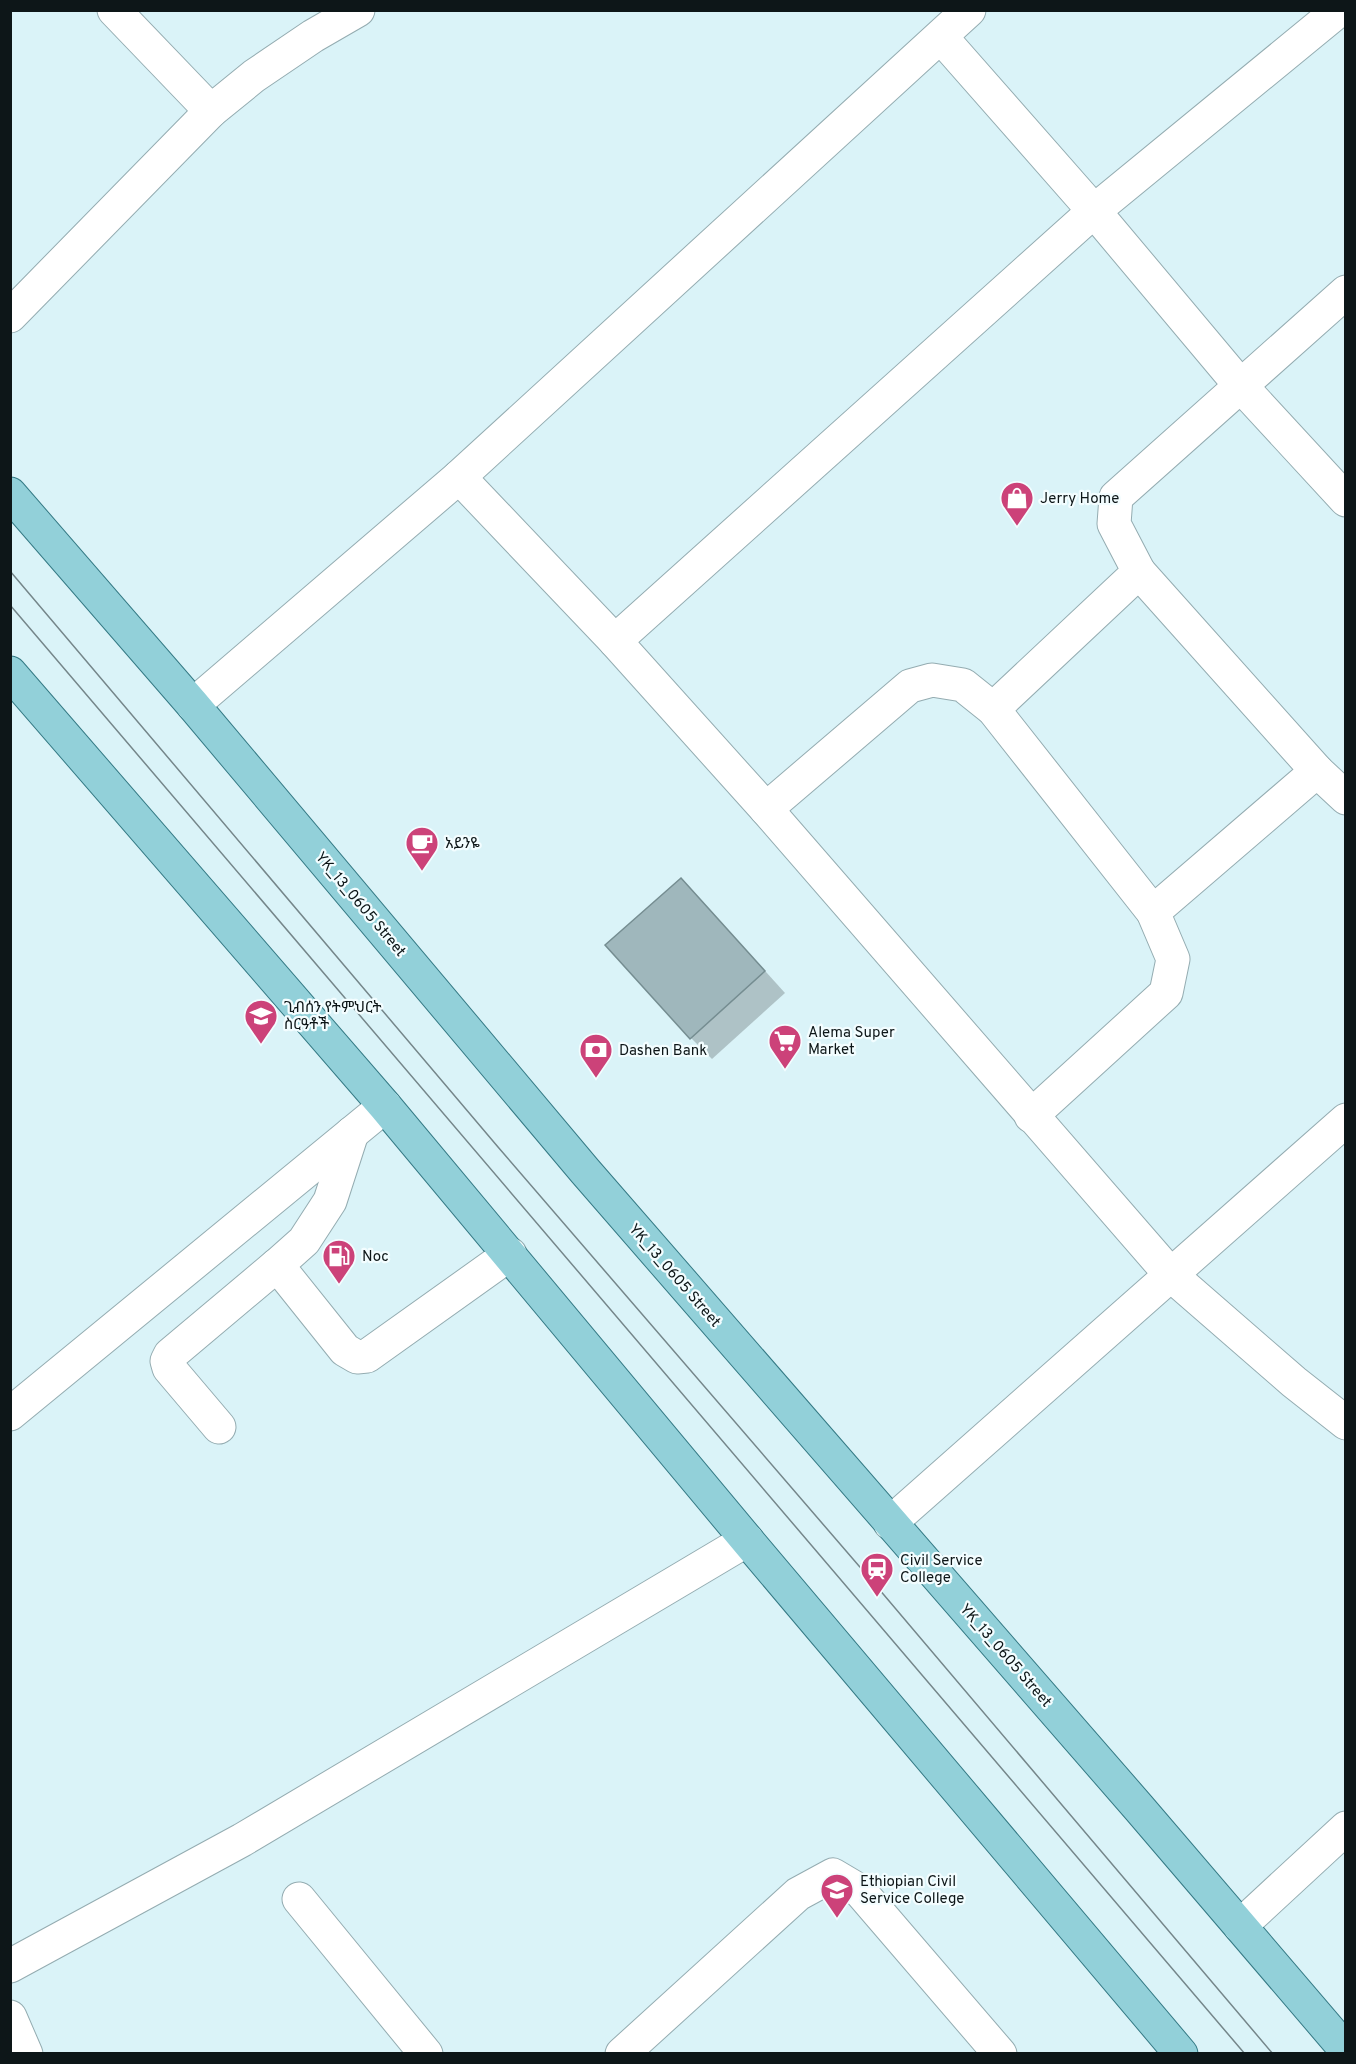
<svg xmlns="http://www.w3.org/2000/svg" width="1356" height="2064" viewBox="0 0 1356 2064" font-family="Overpass,'Noto Sans Ethiopic',sans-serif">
<rect width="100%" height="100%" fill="#daf3f8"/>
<!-- shadow -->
<polygon fill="#0003" points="702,901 785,993 712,1059 691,1038"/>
<!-- building -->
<polygon fill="#9fb7bc" stroke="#758d91" stroke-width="1.5" points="681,878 765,971 690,1039 605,945"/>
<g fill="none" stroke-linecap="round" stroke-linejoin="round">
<!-- minor casing -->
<g stroke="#94acb1" stroke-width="35">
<g id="minor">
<polyline points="114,10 211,111"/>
<polyline points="941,37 1094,211 1240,385 1346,500"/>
<polyline points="10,316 211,111 254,76 313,36 358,10"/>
<polyline points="459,477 615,641 766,809 1171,1275 1294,1382 1346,1423"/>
<polyline points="1139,572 1317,771"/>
<polyline points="615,641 1094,211 1339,10"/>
<polyline points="193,705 459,477 969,10"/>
<polyline points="993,709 1139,572 1114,524 1116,497 1346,292"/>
<polyline points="766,809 910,686 932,680 963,685 993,709 1153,912 1173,959 1166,993 1031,1116"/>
<polyline points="1153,912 1317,771 1346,798"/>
<polyline points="352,1133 330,1201 304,1241 277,1265 345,1350 357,1357 367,1356 510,1254"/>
<polyline points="10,1414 385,1106"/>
<polyline points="219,1427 169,1368 167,1361 170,1355 277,1265"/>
<polyline points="890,1523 1346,1120"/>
<polyline points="299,1899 426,2054"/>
<polyline points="1240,1926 1346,1828"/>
<polyline points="10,1966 242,1840 747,1540"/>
<polyline points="10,2017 26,2054"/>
<polyline points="622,2054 798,1894 833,1875 860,1891 1000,2054"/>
</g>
</g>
<!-- major casing -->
<g stroke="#357a85" stroke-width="35">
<g id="major">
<polyline points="10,494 193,705 585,1171 1139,1808 1346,2050"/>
<polyline points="10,673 385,1106 747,1540 1181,2054"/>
</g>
</g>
<!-- minor -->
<use href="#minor" stroke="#fff" stroke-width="33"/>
<!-- major -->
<use href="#major" stroke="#92d0d9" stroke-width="33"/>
<!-- tram -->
<g stroke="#75868a" stroke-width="1.5">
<polyline points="10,571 498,1147 884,1595 1273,2054"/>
<polyline points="10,605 1245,2054"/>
</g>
</g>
<!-- icons -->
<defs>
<g id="shop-pin" transform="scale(1.725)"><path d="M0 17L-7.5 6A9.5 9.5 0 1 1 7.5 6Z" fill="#cc4279" stroke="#f3fdff"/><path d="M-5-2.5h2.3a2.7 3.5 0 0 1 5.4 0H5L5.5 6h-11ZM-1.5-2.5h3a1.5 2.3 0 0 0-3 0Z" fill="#fff"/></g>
<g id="cafe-pin" transform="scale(1.725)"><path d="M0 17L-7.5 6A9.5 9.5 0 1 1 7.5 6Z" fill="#cc4279" stroke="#f3fdff"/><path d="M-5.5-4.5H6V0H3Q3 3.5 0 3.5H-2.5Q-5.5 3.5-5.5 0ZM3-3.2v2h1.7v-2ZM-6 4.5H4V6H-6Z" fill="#fff"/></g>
<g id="school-pin" transform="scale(1.725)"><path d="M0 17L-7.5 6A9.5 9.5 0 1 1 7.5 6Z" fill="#cc4279" stroke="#f3fdff"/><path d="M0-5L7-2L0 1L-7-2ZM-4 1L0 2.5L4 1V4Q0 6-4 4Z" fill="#fff"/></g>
<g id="supermarket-pin" transform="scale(1.725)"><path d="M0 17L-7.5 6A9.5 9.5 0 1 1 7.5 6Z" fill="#cc4279" stroke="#f3fdff"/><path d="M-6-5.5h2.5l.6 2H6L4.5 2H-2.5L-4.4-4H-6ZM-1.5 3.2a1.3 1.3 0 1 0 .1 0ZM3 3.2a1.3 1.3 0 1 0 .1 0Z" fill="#fff"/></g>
<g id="bank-pin" transform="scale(1.725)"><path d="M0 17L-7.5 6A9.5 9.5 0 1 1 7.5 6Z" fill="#cc4279" stroke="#f3fdff"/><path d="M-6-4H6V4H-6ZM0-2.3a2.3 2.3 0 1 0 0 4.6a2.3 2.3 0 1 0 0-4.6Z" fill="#fff"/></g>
<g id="fuel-pin" transform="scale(1.725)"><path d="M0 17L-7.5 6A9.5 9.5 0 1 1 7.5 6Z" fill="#cc4279" stroke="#f3fdff"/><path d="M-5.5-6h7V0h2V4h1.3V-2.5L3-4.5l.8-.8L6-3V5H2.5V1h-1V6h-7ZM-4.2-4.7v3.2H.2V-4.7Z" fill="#fff"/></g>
<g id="station-pin" transform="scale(1.725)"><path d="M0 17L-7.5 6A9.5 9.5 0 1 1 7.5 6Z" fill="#cc4279" stroke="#f3fdff"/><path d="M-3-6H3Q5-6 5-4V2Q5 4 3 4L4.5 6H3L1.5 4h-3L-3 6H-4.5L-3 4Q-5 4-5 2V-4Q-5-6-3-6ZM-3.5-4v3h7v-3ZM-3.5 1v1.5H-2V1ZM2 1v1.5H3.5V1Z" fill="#fff"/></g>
<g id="university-pin" transform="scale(1.725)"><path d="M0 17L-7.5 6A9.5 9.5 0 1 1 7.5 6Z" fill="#cc4279" stroke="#f3fdff"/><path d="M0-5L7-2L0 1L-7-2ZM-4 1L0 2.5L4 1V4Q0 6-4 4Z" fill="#fff"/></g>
</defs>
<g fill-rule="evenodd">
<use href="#shop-pin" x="1017" y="498"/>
<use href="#cafe-pin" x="422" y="843"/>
<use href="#school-pin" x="261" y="1016"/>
<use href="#supermarket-pin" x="785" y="1041"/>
<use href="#bank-pin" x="596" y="1050"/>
<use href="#fuel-pin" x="339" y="1256"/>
<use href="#station-pin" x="877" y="1569"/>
<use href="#university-pin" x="837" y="1890"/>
</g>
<g text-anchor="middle" stroke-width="4.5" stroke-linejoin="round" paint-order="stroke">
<!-- poi labels -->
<g font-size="15" fill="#0d1618" stroke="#f3fdff" text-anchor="start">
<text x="1040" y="503">Jerry Home</text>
<text x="445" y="848">አይንዬ</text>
<text x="284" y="1012">ጊብሰን የትምህርት<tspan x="284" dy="17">ስርዓቶች</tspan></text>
<text x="808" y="1037">Alema Super<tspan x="808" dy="17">Market</tspan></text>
<text x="619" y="1055">Dashen Bank</text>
<text x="362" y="1261">Noc</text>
<text x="900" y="1565">Civil Service<tspan x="900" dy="17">College</tspan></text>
<text x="860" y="1886">Ethiopian Civil<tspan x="860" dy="17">Service College</tspan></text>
</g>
<!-- street labels -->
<g font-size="15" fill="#0d1618" stroke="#f3fdff">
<text transform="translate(361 904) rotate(50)" y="5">YK_13_0605 Street</text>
<text transform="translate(675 1275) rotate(49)" y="5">YK_13_0605 Street</text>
<text transform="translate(1006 1655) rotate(49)" y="5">YK_13_0605 Street</text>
</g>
</g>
<!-- border -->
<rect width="1356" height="2064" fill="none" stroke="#0d1618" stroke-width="24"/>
</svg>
